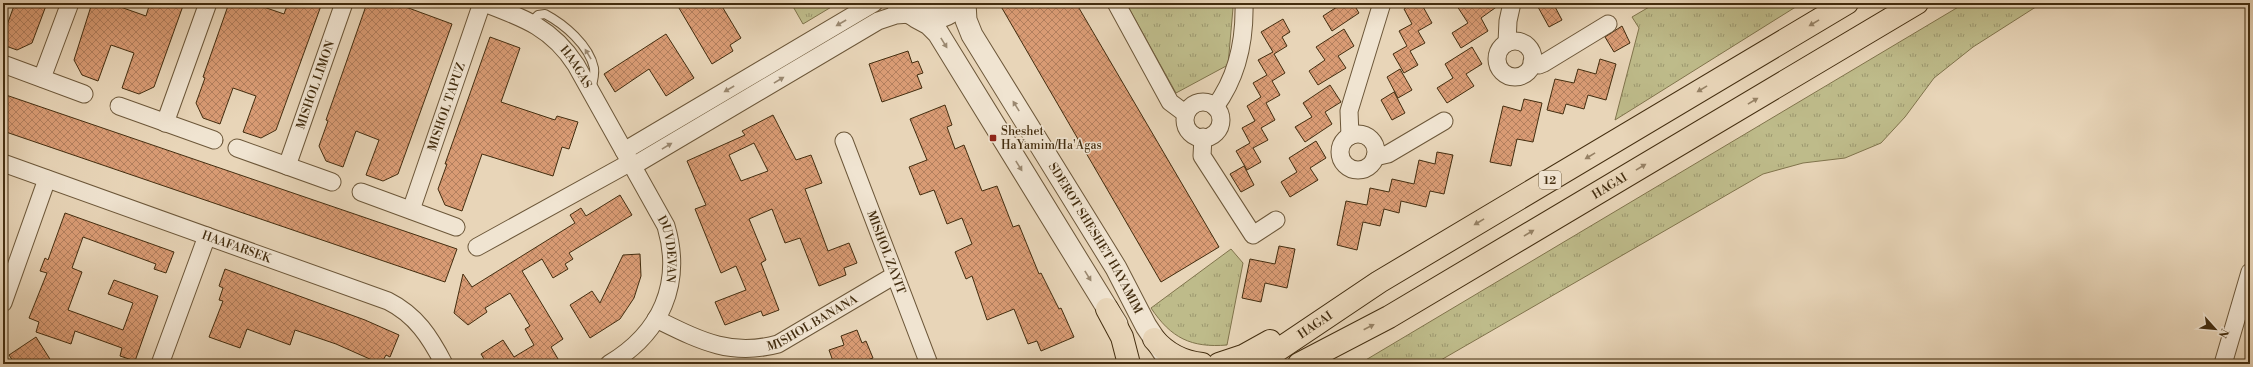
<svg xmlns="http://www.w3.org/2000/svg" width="2253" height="367" viewBox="0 0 2253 367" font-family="'Libre Bodoni',serif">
<defs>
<pattern id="grass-tufts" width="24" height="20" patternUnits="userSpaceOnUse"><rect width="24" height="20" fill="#bebb8a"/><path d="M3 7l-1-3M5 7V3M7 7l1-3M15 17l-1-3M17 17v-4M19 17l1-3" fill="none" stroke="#9c986f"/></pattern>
<pattern id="building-cross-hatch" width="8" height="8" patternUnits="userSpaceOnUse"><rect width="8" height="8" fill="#d99b74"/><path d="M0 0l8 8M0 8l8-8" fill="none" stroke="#b27f5e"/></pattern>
</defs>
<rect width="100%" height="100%" fill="#e8d5b8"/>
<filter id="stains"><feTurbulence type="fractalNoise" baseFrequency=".005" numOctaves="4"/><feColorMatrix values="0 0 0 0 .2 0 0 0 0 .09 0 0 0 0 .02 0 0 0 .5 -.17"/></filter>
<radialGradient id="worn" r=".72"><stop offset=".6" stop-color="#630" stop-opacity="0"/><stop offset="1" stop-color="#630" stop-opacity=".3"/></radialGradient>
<!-- grass -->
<g fill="url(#grass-tufts)" stroke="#80744c">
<polygon points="791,3 838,3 803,24"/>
<polygon points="1126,3 1231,3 1233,8 1228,65 1176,93"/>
<polygon points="1656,3 1802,3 1615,120 1639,28 1632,17"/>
<polygon points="1965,3 2042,3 1973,47 1934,78 1905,117 1881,143 1845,158 1803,163 1763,174 1434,364 1359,364"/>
<path d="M1231,249L1243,263L1227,345C1191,348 1171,338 1151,308Z"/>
</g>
<!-- building -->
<g fill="url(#building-cross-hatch)" stroke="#432d0f" fill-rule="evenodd">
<polygon points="15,3 47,3 32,43 17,50 3,45 3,36"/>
<polygon points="92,3 109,3 146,16 150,3 184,3 154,87 139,94 122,88 134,53 111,45 98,81 82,75 74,60"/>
<polygon points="229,3 252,3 284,14 288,3 322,3 276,130 261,138 243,132 256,96 233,88 220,124 203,118 196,103 205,78 203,77"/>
<polygon points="367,3 395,3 452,24 398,174 383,181 366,175 379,140 356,131 343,167 326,161 319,146 328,121 326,120"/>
<polygon points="676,3 720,3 741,38 730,45 733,51 712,64"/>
<polygon points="999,3 1076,3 1219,247 1161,282"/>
<polygon points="1343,3 1353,3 1359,13 1332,31 1323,16"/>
<polygon points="1414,3 1421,3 1432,23 1418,31 1425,43 1410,51 1418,65 1404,73 1393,54 1407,46 1399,31 1412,24 1404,9"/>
<polygon points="1455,3 1502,3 1481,18 1488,31 1461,48 1452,33 1468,23"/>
<polygon points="1544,3 1553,3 1562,20 1549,27 1538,7"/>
<polygon points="1283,19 1290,32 1282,37 1287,46 1274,54 1285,73 1272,81 1280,95 1266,103 1275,120 1261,128 1268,140 1253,148 1261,162 1247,170 1236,151 1250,143 1242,128 1255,121 1247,106 1261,97 1253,83 1267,75 1258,60 1273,52 1261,32"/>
<polygon points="1622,26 1630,43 1614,52 1605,37"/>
<polygon points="1344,29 1354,46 1338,56 1346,68 1318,85 1309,71 1325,60 1316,47"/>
<polygon points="666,34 694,78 666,96 649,69 615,92 604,74"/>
<polygon points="490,37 520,48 501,102 555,120 557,116 578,122 569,149 562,147 553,176 482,154 462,211 445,205 438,189 447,164 445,164"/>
<polygon points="1472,47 1482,64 1466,74 1474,86 1447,103 1437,88 1453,78 1445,64"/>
<polygon points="908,51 912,63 918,61 923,73 917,75 922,88 882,102 869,64"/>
<polygon points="1600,59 1616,64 1606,100 1588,95 1584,109 1566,104 1563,114 1547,110 1555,79 1574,83 1578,69 1596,74"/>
<polygon points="1400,69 1412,90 1398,98 1387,77"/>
<polygon points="1330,85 1341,102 1325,112 1332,124 1305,142 1295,127 1312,117 1303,103"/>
<polygon points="1394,92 1405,113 1392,120 1381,100"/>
<polygon points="3,94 457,249 445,282 3,131"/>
<polygon points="1524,99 1542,103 1533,142 1517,139 1511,166 1490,162 1503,106 1521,111"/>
<polygon points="945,105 952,125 947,127 955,149 964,145 982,191 997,186 1013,227 1019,225 1039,274 1041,273 1059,309 1061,308 1074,337 1041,351 1037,341 1028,344 1014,309 987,320 972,276 966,279 955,252 972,244 962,218 947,224 934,190 920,195 909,167 927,160 910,119"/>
<path d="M773,115L796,160L811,155L822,183L805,189L828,251L849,243L857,263L844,268L846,275L819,286L800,238L785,243L772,209L749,219L766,260L761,263L779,310L763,316L761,311L725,325L715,302L746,290L736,266L721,273L695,209L706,205L687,161L745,135L742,131ZM754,143L768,171L741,181L729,155Z"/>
<polygon points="1316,141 1326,158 1310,168 1318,180 1290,197 1281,182 1297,172 1289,158"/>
<polygon points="1437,152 1453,155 1444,194 1430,191 1426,207 1401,201 1399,213 1384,209 1380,226 1363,222 1357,250 1337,245 1346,201 1367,205 1370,188 1389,192 1392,179 1414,184 1419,160 1435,164"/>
<polygon points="1244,166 1254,185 1241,192 1230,174"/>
<polygon points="620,195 632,215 569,253 573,259 565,264 568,269 553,278 542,259 522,271 563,339 551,347 561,364 487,364 481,354 503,340 514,357 534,345 525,329 530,326 510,293 485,308 487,312 468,325 454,313 463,274 472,287 575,223 570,215 581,208 586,216"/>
<polygon points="65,213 174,252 166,273 154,269 156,264 83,237 72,268 82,272 68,310 123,330 133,303 108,294 114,280 158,296 135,361 120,356 122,348 75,331 71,344 36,332 39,322 29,318 47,273 40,271 45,258 48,260"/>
<polygon points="1279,246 1295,249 1287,288 1265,283 1261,302 1242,298 1250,259 1275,264"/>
<polygon points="640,254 641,276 634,298 620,319 590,338 570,305 592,291 600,303 623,255"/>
<polygon points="225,269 365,320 399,335 390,357 386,355 381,364 336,344 295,330 290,345 247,329 240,348 209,337 223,301 219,300 223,288 219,286"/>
<polygon points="857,330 862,343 866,341 873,358 857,364 834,364 829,350 844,345 841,336"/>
<polygon points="36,337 53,364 15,364 9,355"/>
</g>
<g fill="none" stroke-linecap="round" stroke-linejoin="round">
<!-- service casing -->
<g stroke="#6c5739" stroke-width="10">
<path id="service" d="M531,22L538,15L545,14C564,24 589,45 594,68C595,74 593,82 591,89"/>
</g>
<!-- minor casing -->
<g stroke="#6c5739" stroke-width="19">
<g id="minor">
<path id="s1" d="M484,3C524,18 552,28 576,65L666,226C683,284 661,333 609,364"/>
<polyline points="1116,3 1170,102 1186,114"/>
<circle cx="1515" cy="59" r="18"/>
<polyline points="1507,43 1508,21 1512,3"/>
<polyline points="1532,62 1539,65 1544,63 1608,24"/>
<polyline points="3,64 84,94"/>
<polyline points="42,78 70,3"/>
<circle cx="1203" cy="120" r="18"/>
<polyline points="119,106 214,140"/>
<path d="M1215,107C1238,76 1245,41 1244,3"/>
<polyline points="165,123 208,3"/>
<circle cx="1358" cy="152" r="18"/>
<polyline points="1350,136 1349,111 1382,3"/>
<polyline points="1203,137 1202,156 1253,235 1276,220"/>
<path id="s2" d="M844,141L929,364"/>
<polyline points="237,148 332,182"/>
<polyline points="624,151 874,3"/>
<polyline points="1375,157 1388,154 1444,121"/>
<path id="s3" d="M3,163L388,301C416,315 430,337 444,364"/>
<path id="s4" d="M287,166L344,3"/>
<polyline points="633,166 878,21 896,15 910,14"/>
<polyline points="361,192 456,227"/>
<path id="s5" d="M411,210L482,3"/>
<polyline points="477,247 631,162"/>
<polyline points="3,303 47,179"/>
<path id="s6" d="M656,319C699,340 730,357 778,344L895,275"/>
<polyline points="160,364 207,236"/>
<polyline points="2223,364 2250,272"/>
</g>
</g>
<!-- tertiary casing -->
<g stroke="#6c5739" stroke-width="23">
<g id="tertiary">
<path d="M897,3C914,22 944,24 961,3"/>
<path id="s7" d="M965,3L966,20L972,35L1116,268L1146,326L1164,353"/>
<polyline points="916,17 929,24 938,33 1117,324"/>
</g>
</g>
<!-- trunk casing -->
<g stroke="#432d0f" stroke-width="24">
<g id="trunk">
<polyline points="1107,309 1122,337 1129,364"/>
<path d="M1154,339C1166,353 1183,362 1202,364"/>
<polyline points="1219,364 1243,356 1270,341"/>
<path id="s8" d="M1257,364L1379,282L1847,3"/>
<path id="s9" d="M1299,364L1389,317L1917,3"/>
</g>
</g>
<!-- service -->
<use href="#service" stroke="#f0e4d1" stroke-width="8"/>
<!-- minor -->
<use href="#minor" stroke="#f0e4d1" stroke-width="17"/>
<!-- tertiary -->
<use href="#tertiary" stroke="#f0e4d1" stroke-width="21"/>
<!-- trunk -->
<use href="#trunk" stroke="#e8d5b8" stroke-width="22"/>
</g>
<!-- one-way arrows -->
<defs><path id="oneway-solid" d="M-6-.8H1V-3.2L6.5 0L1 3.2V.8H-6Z"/></defs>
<g fill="#9a8870">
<use href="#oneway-solid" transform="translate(841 23) rotate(150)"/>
<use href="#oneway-solid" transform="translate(944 43) rotate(58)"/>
<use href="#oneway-solid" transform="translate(588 54) rotate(-121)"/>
<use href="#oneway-solid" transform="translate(779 80) rotate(-31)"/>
<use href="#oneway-solid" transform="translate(729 89) rotate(150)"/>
<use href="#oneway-solid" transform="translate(1016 106) rotate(-122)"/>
<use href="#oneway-solid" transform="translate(667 146) rotate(-31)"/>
<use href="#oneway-solid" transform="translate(1019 166) rotate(58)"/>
<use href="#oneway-solid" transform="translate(1088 276) rotate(58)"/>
</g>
<g fill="#968164">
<use href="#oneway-solid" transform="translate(1814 23) rotate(149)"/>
<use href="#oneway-solid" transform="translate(1702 89) rotate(149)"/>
<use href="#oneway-solid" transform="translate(1753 101) rotate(-31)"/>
<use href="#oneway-solid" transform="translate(1590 156) rotate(149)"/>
<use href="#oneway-solid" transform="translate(1641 167) rotate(-31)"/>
<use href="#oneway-solid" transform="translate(1479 222) rotate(149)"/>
<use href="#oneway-solid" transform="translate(1529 233) rotate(-31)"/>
<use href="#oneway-solid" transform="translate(1369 327) rotate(-27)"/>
</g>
<!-- markers -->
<rect fill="#8f2418" stroke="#f0e4d1" stroke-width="1.5" x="989" y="134" width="8" height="8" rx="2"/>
<g text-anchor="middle" stroke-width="3" stroke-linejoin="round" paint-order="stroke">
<!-- shield labels -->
<rect fill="#f0e4d1" stroke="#776449" stroke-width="1" x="1539" y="171" width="22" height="18" rx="3"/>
<g font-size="11" font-weight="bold" fill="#432d0f">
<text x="1550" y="184">12</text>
</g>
<!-- street labels -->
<g font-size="12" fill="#432d0f" stroke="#f0e4d1">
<text dy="4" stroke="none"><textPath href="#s1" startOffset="115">HAAGAS</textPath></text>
<text dy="4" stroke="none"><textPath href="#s4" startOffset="86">MISHOL LIMON</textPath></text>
<text dy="4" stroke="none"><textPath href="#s5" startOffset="109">MISHOL TAPUZ</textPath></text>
<text dy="4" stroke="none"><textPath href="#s9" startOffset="358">HAGAI</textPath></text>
<text dy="4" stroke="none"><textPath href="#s7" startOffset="271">SDEROT SHESHET HAYAMIM</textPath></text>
<text dy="4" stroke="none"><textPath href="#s3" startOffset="248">HAAFARSEK</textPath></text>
<text dy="4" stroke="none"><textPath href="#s1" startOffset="321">DUVDEVAN</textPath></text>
<text dy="4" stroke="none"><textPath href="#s2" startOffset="119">MISHOL ZAYIT</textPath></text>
<text dy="4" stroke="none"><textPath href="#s6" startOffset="168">MISHOL BANANA</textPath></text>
<text dy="4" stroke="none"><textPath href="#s8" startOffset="70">HAGAI</textPath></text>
</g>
<!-- poi labels -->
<g font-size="12" fill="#432d0f" stroke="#f0e4d1" text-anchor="start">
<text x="1001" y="135">Sheshet<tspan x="1001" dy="14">HaYamim/Ha'Agas</tspan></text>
</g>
</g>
<!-- margin -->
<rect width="2253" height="367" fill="none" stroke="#e8d5b8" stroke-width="16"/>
<rect x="4" y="4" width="2245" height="359" fill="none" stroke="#432d0f" stroke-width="2"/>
<rect x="8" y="8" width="2237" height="351" fill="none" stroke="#432d0f"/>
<!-- north arrow -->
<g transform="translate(2215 329) rotate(117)" stroke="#f0e4d1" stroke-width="3" paint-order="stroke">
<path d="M0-3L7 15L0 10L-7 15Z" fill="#432d0f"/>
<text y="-6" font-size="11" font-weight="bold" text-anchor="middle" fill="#432d0f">N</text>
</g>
<rect width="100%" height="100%" filter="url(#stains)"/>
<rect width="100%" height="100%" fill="url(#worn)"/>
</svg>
